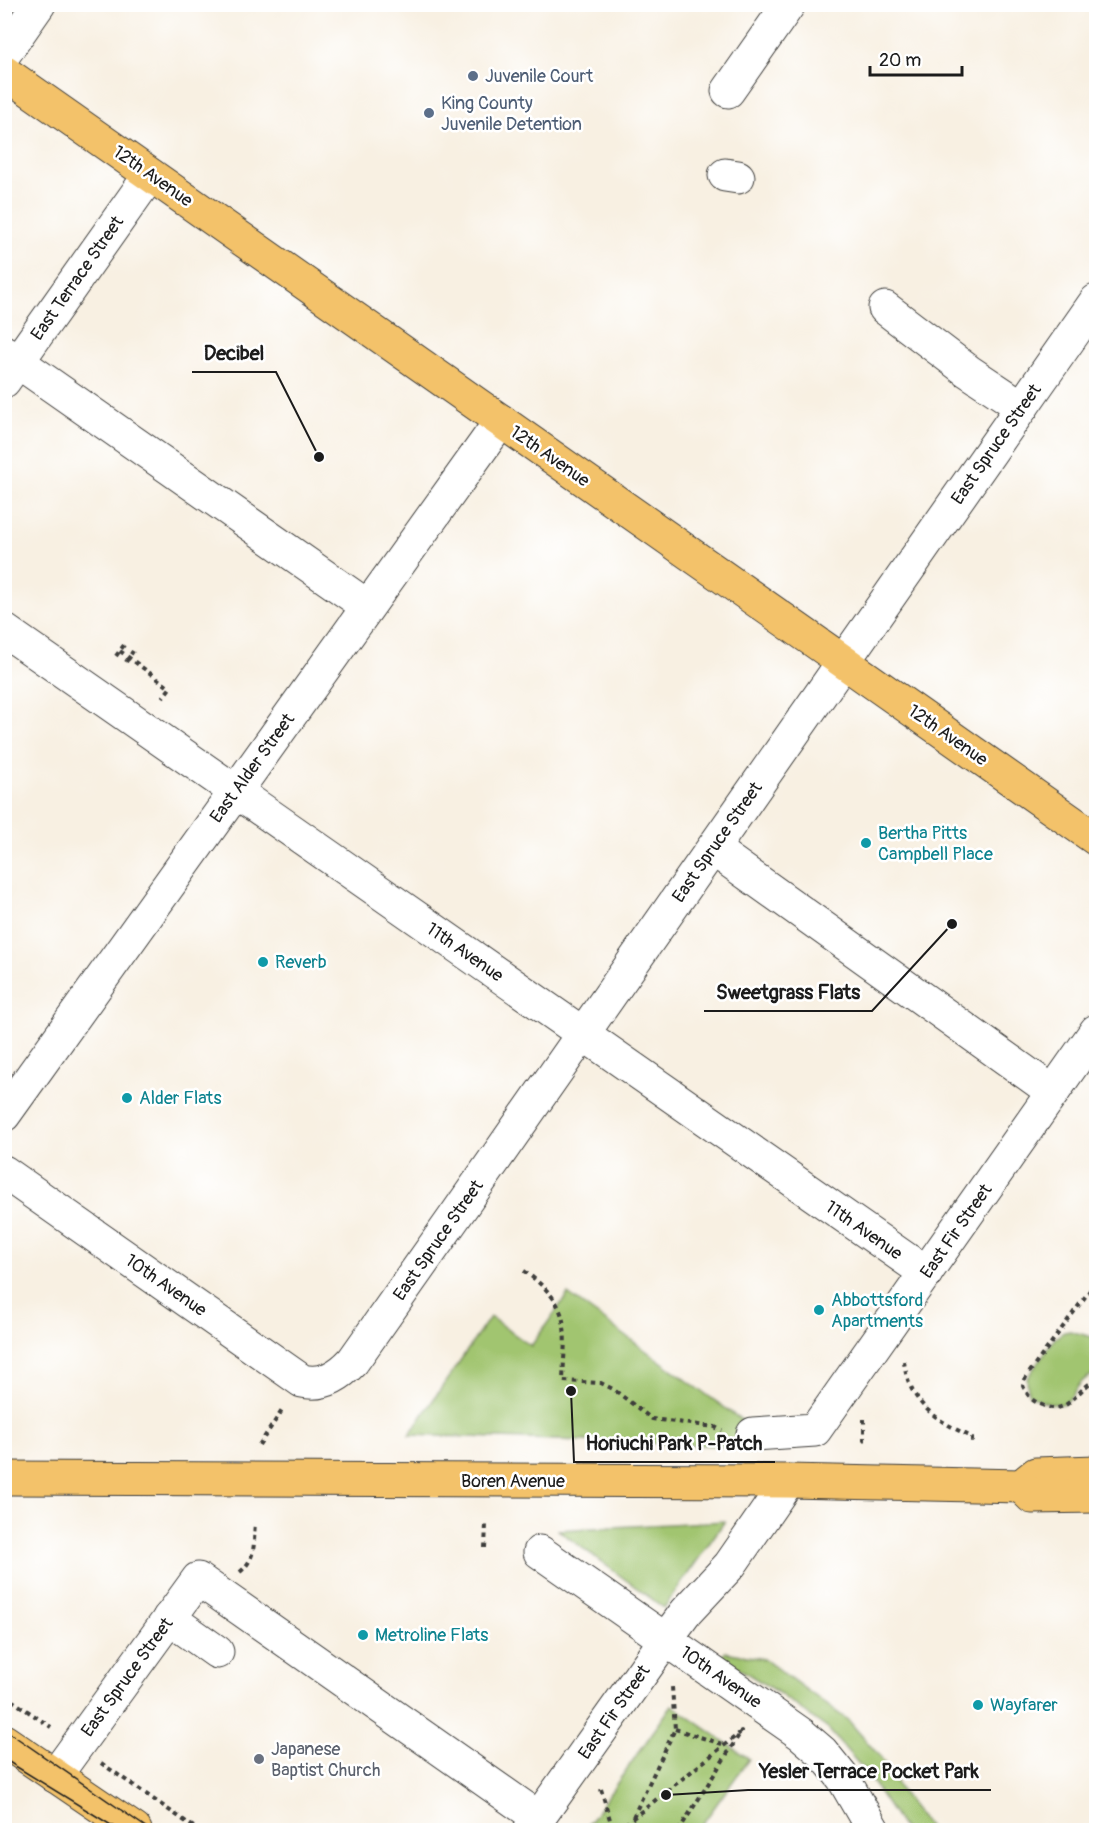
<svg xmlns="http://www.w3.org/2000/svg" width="1101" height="1835" viewBox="0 0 1101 1835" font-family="Pangolin,sans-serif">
<rect width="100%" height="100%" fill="#fff"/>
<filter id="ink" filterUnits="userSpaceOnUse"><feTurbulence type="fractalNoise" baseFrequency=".0167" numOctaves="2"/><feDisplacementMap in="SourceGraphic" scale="12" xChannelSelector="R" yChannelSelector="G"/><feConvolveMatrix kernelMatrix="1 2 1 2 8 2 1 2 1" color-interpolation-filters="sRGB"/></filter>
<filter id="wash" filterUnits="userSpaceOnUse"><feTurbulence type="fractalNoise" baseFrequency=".008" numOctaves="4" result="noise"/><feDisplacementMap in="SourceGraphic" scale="24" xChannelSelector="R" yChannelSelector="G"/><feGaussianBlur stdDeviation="1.35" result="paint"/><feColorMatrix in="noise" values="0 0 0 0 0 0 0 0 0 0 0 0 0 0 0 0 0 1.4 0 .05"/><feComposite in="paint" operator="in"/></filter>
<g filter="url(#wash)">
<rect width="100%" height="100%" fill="#f8f0e2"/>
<!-- green -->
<g fill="#a1c56f" stroke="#5e7046" stroke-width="1.5">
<polygon points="568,1294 776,1445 725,1446 409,1435 490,1317 531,1346"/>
<path d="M1070,1331L1096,1338V1372C1093,1375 1088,1377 1084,1380C1069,1393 1072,1411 1046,1402C1039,1400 1034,1398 1028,1393L1027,1378L1055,1338L1064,1332Z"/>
<polygon points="725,1521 664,1608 558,1530"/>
<polygon points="725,1652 764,1659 849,1721 881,1758 903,1794 931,1830 904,1830 864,1770 828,1729 777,1692 721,1657"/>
<polygon points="672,1705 749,1759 698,1830 584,1830"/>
</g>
</g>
<g filter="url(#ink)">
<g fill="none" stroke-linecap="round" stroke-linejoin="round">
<!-- minor casing -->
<g stroke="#3d3c3a" stroke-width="35">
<g id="minor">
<polyline points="4,54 39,4"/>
<polyline points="728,91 789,4"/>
<polyline points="725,175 738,177"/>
<polyline points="885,308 968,371 1022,407"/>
<polyline points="4,352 367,606"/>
<polyline points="4,381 150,175"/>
<polyline points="4,630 926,1273"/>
<polyline points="713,849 1053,1092"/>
<polyline points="4,1115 501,421"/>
<path d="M4,1172L302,1381C323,1386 339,1376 353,1361L456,1215L1096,301"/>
<polyline points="753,1434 815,1430 1096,1031"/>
<polyline points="540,1552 801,1734 822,1752 843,1778 873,1830"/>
<polyline points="169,1618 217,1652"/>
<polyline points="55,1776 198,1579 539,1818"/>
<polyline points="530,1830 666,1639 686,1612 730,1565 788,1481"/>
</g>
</g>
<!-- major casing -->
<g stroke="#3d3c3a" stroke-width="35">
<g id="major">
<polyline points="4,72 1096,839"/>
<polyline points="4,1478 788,1481 1021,1486 1036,1474 1096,1472"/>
<polyline points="1021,1486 1032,1497 1096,1496"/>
<polyline points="4,1741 135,1830"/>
</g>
</g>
<!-- path -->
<g stroke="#3d3c3a" stroke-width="4" stroke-dasharray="4.5 4.5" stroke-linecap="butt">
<polyline points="120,651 170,688 163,697"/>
<polyline points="116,656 124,645"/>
<polyline points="126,662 133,651"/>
<path d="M524,1271C573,1306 565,1327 563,1381L601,1383L613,1389L652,1419L715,1427L722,1431"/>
<path d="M1096,1282L1026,1377L1023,1386C1028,1396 1032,1401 1042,1405C1061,1414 1070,1402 1082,1390C1086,1386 1092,1382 1096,1378"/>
<path d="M904,1361C908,1403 937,1421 972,1437V1442"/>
<polyline points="864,1419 864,1442"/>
<polyline points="259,1445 283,1409"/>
<polyline points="485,1548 486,1524"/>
<path d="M240,1572C257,1558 253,1543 255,1523"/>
<polyline points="4,1695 51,1727"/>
<polyline points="675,1729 725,1745"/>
<polyline points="101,1763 198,1830"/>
<polyline points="601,1789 613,1830"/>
<polyline points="633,1817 675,1729 672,1687"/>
<polyline points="618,1830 741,1732 679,1830"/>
</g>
<!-- minor -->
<use href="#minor" stroke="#fff" stroke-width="33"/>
<!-- major -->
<use href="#major" stroke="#f3c26a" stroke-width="33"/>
<!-- tram -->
<g stroke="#1c1c1c" stroke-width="1.5">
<polyline points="4,1729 150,1830"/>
<polyline points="4,1759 119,1830"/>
</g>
</g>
</g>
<!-- markers -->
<g fill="#5c6f8a" stroke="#fff" stroke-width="2">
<circle cx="473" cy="76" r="6"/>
<circle cx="429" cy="113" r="6"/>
</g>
<g fill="#0f9aa8" stroke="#fff" stroke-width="2">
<circle cx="866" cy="843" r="6"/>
<circle cx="263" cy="962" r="6"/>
<circle cx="127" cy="1098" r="6"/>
<circle cx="819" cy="1310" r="6"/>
<circle cx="363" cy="1635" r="6"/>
<circle cx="978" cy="1705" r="6"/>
</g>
<circle fill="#6b7280" stroke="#fff" stroke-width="2" cx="259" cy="1759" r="6"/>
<g text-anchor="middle" stroke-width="5" stroke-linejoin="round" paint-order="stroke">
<!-- service labels -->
<g font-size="18" fill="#4e5e75" stroke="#fff" text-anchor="start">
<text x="485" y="82">Juvenile Court</text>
<text x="441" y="109">King County<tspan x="441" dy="21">Juvenile Detention</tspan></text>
</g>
<!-- street labels -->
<g font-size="18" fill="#1c1c1c" stroke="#fff">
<text transform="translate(153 176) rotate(35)" y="6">12th Avenue</text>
<text transform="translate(77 278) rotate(-55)" y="6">East Terrace Street</text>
<text transform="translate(996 444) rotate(-55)" y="6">East Spruce Street</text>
<text transform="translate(550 456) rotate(35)" y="6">12th Avenue</text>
<text transform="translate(948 735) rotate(35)" y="6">12th Avenue</text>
<text transform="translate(252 768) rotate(-54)" y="6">East Alder Street</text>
<text transform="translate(717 842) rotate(-55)" y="6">East Spruce Street</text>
<text transform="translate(465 952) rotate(35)" y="6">11th Avenue</text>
<text transform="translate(864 1230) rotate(35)" y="6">11th Avenue</text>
<text transform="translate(956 1231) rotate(-55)" y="6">East Fir Street</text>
<text transform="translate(438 1240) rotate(-55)" y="6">East Spruce Street</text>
<text transform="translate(166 1285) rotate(35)" y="6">10th Avenue</text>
<text x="513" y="1487">Boren Avenue</text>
<text transform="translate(127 1677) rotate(-54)" y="6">East Spruce Street</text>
<text transform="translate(721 1677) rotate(35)" y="6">10th Avenue</text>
<text transform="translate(614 1712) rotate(-55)" y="6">East Fir Street</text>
</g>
<!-- culture labels -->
<g font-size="18" fill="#0d838f" stroke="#fff" text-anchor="start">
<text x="878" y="839">Bertha Pitts<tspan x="878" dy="21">Campbell Place</tspan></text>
<text x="275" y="968">Reverb</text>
<text x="139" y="1104">Alder Flats</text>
<text x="831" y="1306">Abbottsford<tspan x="831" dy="21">Apartments</tspan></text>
<text x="375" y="1641">Metroline Flats</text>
<text x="990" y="1711">Wayfarer</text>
</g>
<!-- worship labels -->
<g font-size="18" fill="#5b616d" stroke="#fff" text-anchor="start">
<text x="271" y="1755">Japanese<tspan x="271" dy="21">Baptist Church</tspan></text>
</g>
</g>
<!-- callouts -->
<path fill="none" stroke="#1c1c1c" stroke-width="2" d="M319 457L276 372H192M952 924L872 1011H704M571 1391L574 1462H775M666 1795L748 1790H991"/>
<g fill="#1c1c1c" stroke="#fff" stroke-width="2">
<circle cx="319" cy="457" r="6"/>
<circle cx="952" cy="924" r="6"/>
<circle cx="571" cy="1391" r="6"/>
<circle cx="666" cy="1795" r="6"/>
</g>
<g font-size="20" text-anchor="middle" font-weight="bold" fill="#1c1c1c" stroke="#fff" stroke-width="5" stroke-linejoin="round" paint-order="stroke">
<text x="234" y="360">Decibel</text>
<text x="788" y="999">Sweetgrass Flats</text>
<text x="674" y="1450">Horiuchi Park P-Patch</text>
<text x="869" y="1778">Yesler Terrace Pocket Park</text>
</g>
<!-- margin -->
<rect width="1101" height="1835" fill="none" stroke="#fff" stroke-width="24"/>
<!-- scale -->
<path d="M870 66v9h92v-9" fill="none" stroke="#1c1c1c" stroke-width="3"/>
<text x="879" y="66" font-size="18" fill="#1c1c1c" stroke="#ffffff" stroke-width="4.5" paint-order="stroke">20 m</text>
</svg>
